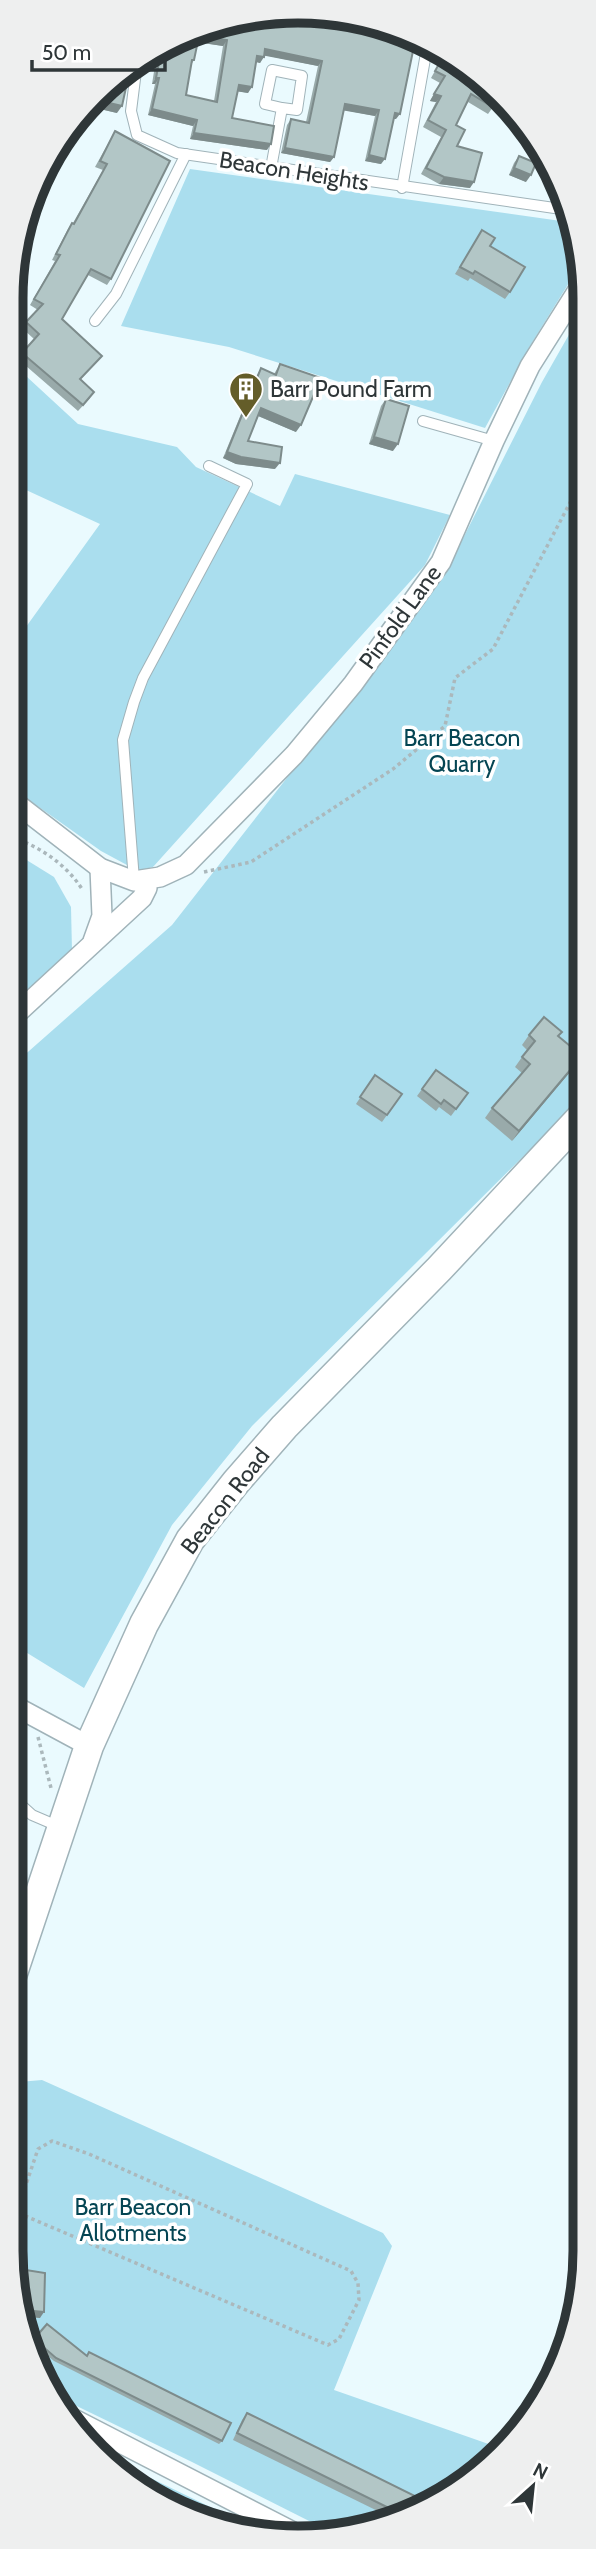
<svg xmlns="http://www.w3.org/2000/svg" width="596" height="2549" viewBox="0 0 596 2549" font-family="Cabin,sans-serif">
<rect width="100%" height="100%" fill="#eafafe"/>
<!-- green -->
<g fill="#aadeee">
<polygon points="190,169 568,222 572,223 583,260 530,346 485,428 229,347 121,326"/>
<polygon points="583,310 583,1097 252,1426 172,1525 84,1688 11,1643 12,1066 172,925 443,578 542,382"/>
<polygon points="13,364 78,424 177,447 196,467 280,506 295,474 450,515 425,565 153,867 138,871 101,851 12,788 13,645 100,524 13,484"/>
<polygon points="12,851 54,877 71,907 72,951 12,1003"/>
<polygon points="42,2080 383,2233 392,2246 334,2390 500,2448 473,2479 390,2523 329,2531 192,2462 54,2395 32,2361 11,2251 11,2118 19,2082"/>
<polygon points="97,2452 268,2535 170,2509"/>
</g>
<!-- water -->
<polygon fill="#b2cafc" points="48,156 54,176 13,265 13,260"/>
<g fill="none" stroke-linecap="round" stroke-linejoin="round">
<!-- lane casing -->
<g stroke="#a0b3b9" stroke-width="12">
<g id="lane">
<polyline points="137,63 131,111 137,135 177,153 568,210"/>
<polyline points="271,168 282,108 265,104 272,70 302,76 297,110 282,108"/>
<polyline points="402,188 428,42"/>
<polyline points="95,321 116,294 186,154"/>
<polyline points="423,421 494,441"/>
<polyline points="134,880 123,740 134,702 143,678 247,484 209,466"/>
<polyline points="11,1796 32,1815 60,1827"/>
</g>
</g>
<!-- street casing -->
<g stroke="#a0b3b9" stroke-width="22">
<g id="street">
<polyline points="12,800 100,868 134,881 160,877 186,865 294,755 353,684 441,562 494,441 530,366 583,282"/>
<polyline points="93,941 102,916 100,868"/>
<polyline points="12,1018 142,898 147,888 146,880"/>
<polyline points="11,1704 89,1746"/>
<polyline points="66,2415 299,2535"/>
</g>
</g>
<!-- secondary casing -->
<g stroke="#a0b3b9" stroke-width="31">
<polyline id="secondary" points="11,1979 89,1746 144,1624 190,1540 236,1482 284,1427 439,1269 583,1115"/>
</g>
<!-- path -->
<g stroke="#abb8bc" stroke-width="3.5" stroke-dasharray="3.5 3.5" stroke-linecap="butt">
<path d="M12,837C40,847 66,864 82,889"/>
<polyline points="204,872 251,862 393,769 445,726 455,678 493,649 583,478"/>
<polyline points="38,1737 51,1788"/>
<polyline points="11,2229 38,2149 52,2141 89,2154 351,2271 358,2283 359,2300 339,2339 328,2345 16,2212"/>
</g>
<!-- lane -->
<use href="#lane" stroke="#fff" stroke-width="10"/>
<!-- street -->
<use href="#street" stroke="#fff" stroke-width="19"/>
<!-- secondary -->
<use href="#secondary" stroke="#fff" stroke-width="28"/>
</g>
<!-- wall -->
<g fill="#9aa" fill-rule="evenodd">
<path d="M336,13L396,119H394L381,164L365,161L375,116L344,110L334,157L330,162L281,153L287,125L291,119L306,122L318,66L264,55L260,63L256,62L248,93L237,91L232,118L267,150L190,139L193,126L148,115L155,84H152L157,53L224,20ZM198,42L223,46L214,101L186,95L191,65L194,60Z"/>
<polygon points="444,55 493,107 488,114 468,102 456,125 457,146 470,188 439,184 421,174 441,137 423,127 436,102 430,101 440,83 431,78"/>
<polygon points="114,80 117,113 100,109 104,91"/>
<polygon points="115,131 111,279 107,285 88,275 62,319 102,356 80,380 90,398 78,411 18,359 34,339 22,328 38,310 30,305 55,261 52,260 68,229 72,223 73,223 103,170 95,167"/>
<polygon points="519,156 526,182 509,175 514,163"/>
<polygon points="549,162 556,171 560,185 543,179"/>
<polygon points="482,230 510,292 505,299 470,278 468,281 455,274"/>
<polygon points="280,364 296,432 258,416 248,441 275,469 236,464 223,458 257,375 261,368 274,374"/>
<polygon points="386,399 393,451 369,444 381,406"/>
<polygon points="529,1035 559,1037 575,1066 512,1141 485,1118 492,1108 522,1073 515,1067 527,1050 522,1045"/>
<polygon points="436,1070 468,1093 451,1116 439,1107 436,1111 417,1096"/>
<polygon points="375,1075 402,1094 382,1122 356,1104"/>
<polygon points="26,2270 40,2318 23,2316 20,2301 22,2276"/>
<polygon points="47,2324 86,2356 89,2352 222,2441 219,2444 54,2361 32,2343"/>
<polygon points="247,2413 429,2503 396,2520 233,2440 242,2420"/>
</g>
<!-- shaded-wall -->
<g fill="#7d8b8b">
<polygon points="199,36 227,40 223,46 195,42"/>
<polygon points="265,49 322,61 318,66 261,55"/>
<polygon points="257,56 264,57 260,63 253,61"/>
<polygon points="156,78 159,78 155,84 152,84"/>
<polygon points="239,85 252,87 248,93 235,91"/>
<polygon points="434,94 441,96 436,102 430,101"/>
<polygon points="105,102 122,106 117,113 100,109"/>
<polygon points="345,104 379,110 375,116 341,110"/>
<polygon points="152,109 197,120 193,126 148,115"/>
<polygon points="395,113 400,114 396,119 391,119"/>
<polygon points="194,133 271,144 267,150 190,139"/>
<polygon points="285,148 334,157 330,162 281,153"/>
<polygon points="369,155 385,159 381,164 365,161"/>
<polygon points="514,168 531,175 526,182 509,175"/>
<polygon points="548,172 557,175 560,185 543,179"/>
<polygon points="444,177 474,182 470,188 439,184"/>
<polygon points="261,408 301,425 296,432 256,415"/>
<polygon points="374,437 398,444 393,451 369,444"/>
<polygon points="227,452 280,463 275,469 236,464 223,458"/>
<polygon points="582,1056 575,1066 512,1141 519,1131"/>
<polygon points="23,2310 44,2312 40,2318 23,2316"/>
</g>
<!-- building -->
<g fill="#b2c6c6" stroke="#7d8b8b" stroke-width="2" fill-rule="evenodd">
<path d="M336,13L412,36L409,50L413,51L400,114L395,113L385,159L369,155L379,110L345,104L334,157L285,148L291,119L309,123L322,61L265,49L264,57L257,56L252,87L239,85L232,118L274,126L271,144L194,133L197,120L152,109L159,78H156L161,51L224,20ZM199,36L227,40L217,102L186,95L192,60H194Z"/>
<polygon points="444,55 455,61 500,94 493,107 471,94 456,125 465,130 457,146 482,153 474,182 444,177 426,168 446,130 428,120 441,96 434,94 445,76 435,71"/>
<polygon points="114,80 127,83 122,106 105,102 109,86"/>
<polygon points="115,131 170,161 111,279 91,269 62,319 102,356 80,379 94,392 83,405 22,353 39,334 26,322 43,304 34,299 60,255 56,254 72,223 74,224 107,164 100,161"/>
<polygon points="519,156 536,163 531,175 514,168"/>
<polygon points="551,164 556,171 557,175 548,172"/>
<polygon points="482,230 495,238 490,246 525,267 510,292 475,271 473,274 460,267"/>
<polygon points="280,364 321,378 301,425 261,408 248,441 282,447 280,463 241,457 227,452 261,368 276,375"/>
<polygon points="386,399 409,406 398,444 374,437"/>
<polygon points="544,1017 562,1032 558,1036 582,1056 519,1131 492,1108 530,1064 522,1057 535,1041 529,1035"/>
<polygon points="436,1070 468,1093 456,1109 444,1100 441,1104 422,1089"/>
<polygon points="375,1075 402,1094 387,1115 360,1097"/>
<polygon points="26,2270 45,2273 44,2312 23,2310"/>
<polygon points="47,2324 87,2356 89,2352 231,2423 222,2441 56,2358 34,2339"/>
<polygon points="247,2413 429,2503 405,2516 237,2433"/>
<polygon points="162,2502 179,2511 170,2509"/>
</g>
<!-- icons -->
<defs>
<g id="building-pin" transform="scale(1.75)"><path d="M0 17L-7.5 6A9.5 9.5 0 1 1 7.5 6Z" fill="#645d29" stroke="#fff"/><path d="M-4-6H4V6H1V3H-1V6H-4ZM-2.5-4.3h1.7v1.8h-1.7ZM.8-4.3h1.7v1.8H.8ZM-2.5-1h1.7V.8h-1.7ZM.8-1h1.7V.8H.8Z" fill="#fff"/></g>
</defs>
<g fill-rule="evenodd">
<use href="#building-pin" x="246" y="389"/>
</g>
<g text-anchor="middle" stroke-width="7" stroke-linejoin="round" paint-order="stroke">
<!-- street labels -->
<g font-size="23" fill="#2e3638" stroke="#fff">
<text transform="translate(294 171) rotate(9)" y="8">Beacon Heights</text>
<text transform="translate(400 617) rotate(-54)" y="8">Pinfold Lane</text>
<text transform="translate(225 1501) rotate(-52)" y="8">Beacon Road</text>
</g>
<!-- poi labels -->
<g font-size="23" fill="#2e3638" stroke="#fff" text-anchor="start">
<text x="270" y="397">Barr Pound Farm</text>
</g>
<!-- park labels -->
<g font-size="23" fill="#044553" stroke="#fff">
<text x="462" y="746">Barr Beacon<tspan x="462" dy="26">Quarry</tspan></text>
<text x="133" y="2215">Barr Beacon<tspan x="133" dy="26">Allotments</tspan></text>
</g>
</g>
<!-- crop -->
<path d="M0 0H596V2549H0ZM298 23H298A275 275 0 0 1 573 298V2251A275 275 0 0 1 298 2526H298A275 275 0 0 1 23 2251V298A275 275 0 0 1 298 23Z" fill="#eeefef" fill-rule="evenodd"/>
<path fill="none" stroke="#2e3638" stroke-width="9" d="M298 23H298A275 275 0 0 1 573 298V2251A275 275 0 0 1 298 2526H298A275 275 0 0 1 23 2251V298A275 275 0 0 1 298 23Z"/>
<!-- north arrow -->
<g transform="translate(533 2486) rotate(27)" stroke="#ffffff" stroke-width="5" paint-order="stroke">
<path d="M0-5L12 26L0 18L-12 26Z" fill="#2e3638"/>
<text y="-10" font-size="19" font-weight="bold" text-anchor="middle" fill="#2e3638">N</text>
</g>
<!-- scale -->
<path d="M32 60v10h133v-10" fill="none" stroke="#2e3638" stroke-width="3.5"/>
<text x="42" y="60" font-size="21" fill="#2e3638" stroke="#ffffff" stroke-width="5" paint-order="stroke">50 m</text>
</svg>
